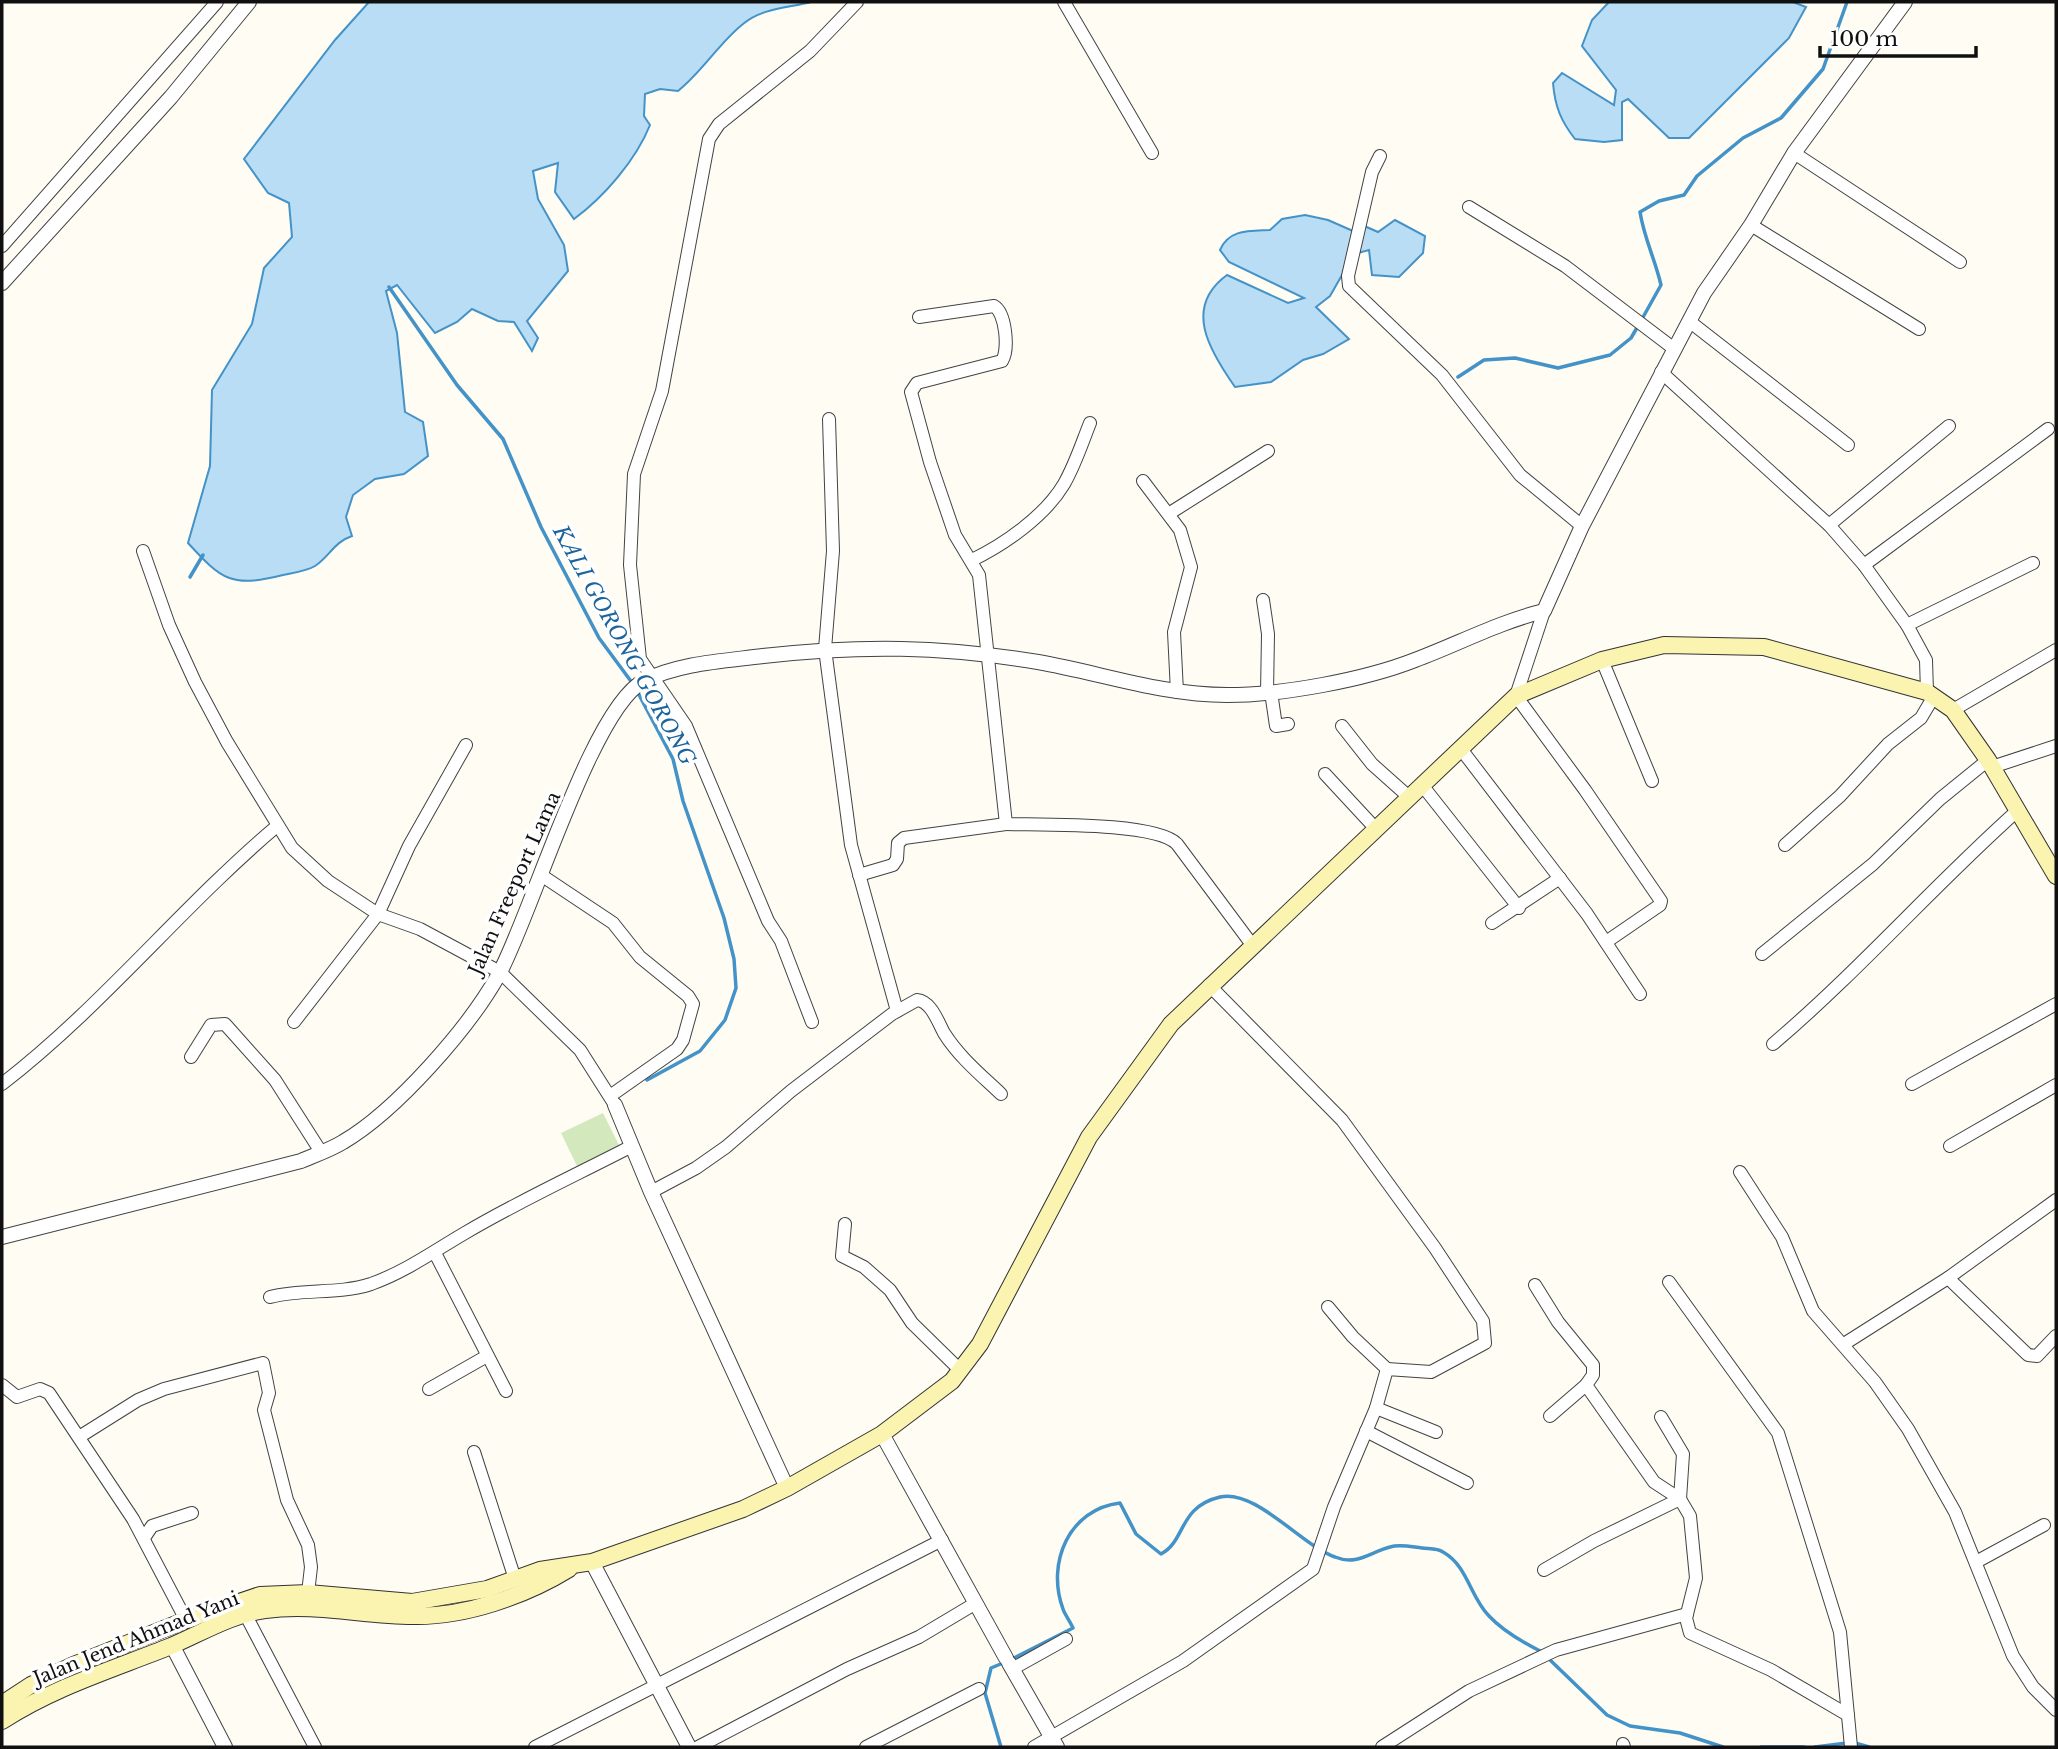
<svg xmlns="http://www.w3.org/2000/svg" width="2058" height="1749" viewBox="0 0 2058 1749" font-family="'Libre Baskerville',serif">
<rect width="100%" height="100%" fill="#fefcf3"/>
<!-- green -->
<polygon fill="#d3e8bd" points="603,1113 619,1145 578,1168 561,1133"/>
<!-- water -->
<g fill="#b9ddf4" stroke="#4392c8" stroke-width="2">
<path d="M369,2H811C788,8 762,8 743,24C719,43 703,71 678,91L660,89L645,94L644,116L650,125C636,160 604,197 574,219L555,192L558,163L533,171L538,199L564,245L568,271L527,321L538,338L532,351L514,322L498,321L472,309L457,322L435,333L397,285L386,291L397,333L405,412L423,422L428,456L404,474L375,479L353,495L346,517L352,536C334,542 330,556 315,566C307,571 292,573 283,575C231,588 222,580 188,543L210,466L212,390L252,324L264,268L292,237L289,203L268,193L244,159L335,40Z"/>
<path d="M1609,2H1793L1806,7L1789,38L1689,138H1669L1628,99L1622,102V140L1604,142L1575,139C1561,121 1555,107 1553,83L1562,73L1614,105L1616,90L1582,46L1592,20Z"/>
<path d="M1305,215L1328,220L1353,231L1362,225L1378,232L1395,220L1425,236L1423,253L1399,277L1372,275L1369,250L1354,254L1330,296L1316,307L1349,339L1323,354L1303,360L1271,382L1235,387C1209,350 1183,307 1227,275L1288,303L1304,298L1229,262L1220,250C1229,229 1249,231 1270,230L1282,219Z"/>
</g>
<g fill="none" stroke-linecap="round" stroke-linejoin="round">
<!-- stream -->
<g stroke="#4392c8" stroke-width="3.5">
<polyline points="389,287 457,385 503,439 541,527 599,638 633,684"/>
<path d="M1642,319L1661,285C1655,259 1644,238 1640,212L1659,201L1684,195L1697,176L1743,138L1781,118L1823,69L1847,2"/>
<polyline points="1458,377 1484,360 1515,358 1558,368 1610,355 1631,338 1638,326"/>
<polyline points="190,577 203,555"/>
<polyline points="637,691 673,759 683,801 724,918 734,959 736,988 725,1020 700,1051 647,1080"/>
<polyline points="1547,1657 1607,1715 1630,1726 1680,1733 1723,1747"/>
<path d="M1010,1660L1073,1628C1070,1621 1065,1615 1063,1609C1046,1563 1069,1509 1120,1503L1136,1534L1161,1554C1186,1541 1178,1507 1220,1497C1256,1489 1301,1545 1335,1557C1357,1566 1370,1552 1390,1547C1400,1544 1412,1547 1422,1548C1429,1549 1437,1548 1443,1552C1468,1566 1470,1597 1489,1616C1502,1630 1524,1643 1542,1652"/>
<polyline points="1855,1743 1869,1747"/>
<polyline points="1001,1747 985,1693 991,1668 1003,1663"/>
<polyline points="1761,1747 1804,1747"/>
<polyline points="1815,1747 1847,1743"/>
</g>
<!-- minor casing -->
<g stroke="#434343" stroke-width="14">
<g id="minor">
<polyline points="1064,2 1152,153"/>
<polyline points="1794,153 1960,262"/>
<polyline points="1380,156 1372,172 1348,276 1349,286 1442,375 1520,475 1582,526"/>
<polyline points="1469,207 1565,266 1673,348"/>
<polyline points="1751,225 1919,329"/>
<polyline points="2,246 217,2"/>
<path d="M919,317L994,306C1006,313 1009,350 1002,361L917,383L911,392L930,462L955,535L979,575L1006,824C1040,825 1156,822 1177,844L1253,946"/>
<polyline points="1689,321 1848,445"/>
<polyline points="1661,372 1829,525 1864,565 1907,625 1926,660 1927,692"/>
<polyline points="829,419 833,551 825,649 851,845 897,1011"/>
<polyline points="1143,481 1180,530 1191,567 1174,632 1177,692"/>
<polyline points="1170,513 1268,451"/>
<polyline points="1829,525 1949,426"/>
<polyline points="143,551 169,625 195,682 227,742 292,848 328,881 378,914 420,929 500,972 580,1050 615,1105"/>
<path d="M972,560C1005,544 1045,516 1064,484C1075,465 1082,443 1090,423"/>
<polyline points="1864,565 2048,429"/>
<polyline points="1263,600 1268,634 1267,693"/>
<polyline points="1544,611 1516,696 1585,790 1661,901 1660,905 1606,942"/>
<polyline points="1907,625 2033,563"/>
<polyline points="1602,660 1652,781"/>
<polyline points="1271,692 1276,726 1288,724"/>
<polyline points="1953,710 2056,650"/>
<polyline points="1342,726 1372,764 1409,797"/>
<polyline points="1461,749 1587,914 1640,994"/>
<polyline points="1992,767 2056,746"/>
<polyline points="1325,774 1376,829"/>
<polyline points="1422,785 1519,908"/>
<polyline points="1785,845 1840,796 1888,744 1921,718 1934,696"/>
<polyline points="541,875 613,923 640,957 688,996 693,1004 683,1040 677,1049 610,1096"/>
<polyline points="859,875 893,865 897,859 898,843 904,838 1006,824"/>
<polyline points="1492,923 1560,878"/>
<polyline points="1762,954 1873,864 1940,799 1988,760"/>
<polyline points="294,1022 378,914 409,846 466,745"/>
<polyline points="812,1022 781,941 768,921 686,726 640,659 630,565 634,474 662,391 709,139 719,124 810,51 857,2"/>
<path d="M1773,1044C1859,971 1933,886 2017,811"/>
<polyline points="191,1057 211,1025 225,1024 275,1080 321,1152"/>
<path d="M2,1084C102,1007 181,907 277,826"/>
<polyline points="1912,1084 2056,1004"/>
<polyline points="1950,1146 2056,1085"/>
<polyline points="1740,1172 1782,1237 1813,1311 1875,1382 1908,1429 1955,1512 2013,1656 2033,1687 2056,1710"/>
<path d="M651,1192L696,1168L726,1147L791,1091L892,1014L917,1000C931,1001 938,1022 944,1033C959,1057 981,1075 1001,1094"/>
<polyline points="845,1224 842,1256 864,1267 890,1290 912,1323 961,1371"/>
<polyline points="435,1253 506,1391"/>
<polyline points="1948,1278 2028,1355 2037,1356 2056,1336"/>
<polyline points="1669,1282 1778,1433 1840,1632 1851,1747"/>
<polyline points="1535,1285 1558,1322 1593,1365 1593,1375 1586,1385 1654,1482 1680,1499 1690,1516 1696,1578 1686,1618 1690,1633 1771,1670 1848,1715"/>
<path d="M270,1297C304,1288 337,1295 371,1284C405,1272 434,1251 465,1233C519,1201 576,1175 632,1146"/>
<polyline points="1328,1307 1353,1337 1387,1369"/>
<polyline points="1844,1344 1948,1278 2056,1200"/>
<polyline points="2,1385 17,1397 40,1389 49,1393 133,1519 186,1620"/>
<polyline points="429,1389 487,1356"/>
<polyline points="1376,1408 1436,1432"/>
<polyline points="1550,1416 1586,1385"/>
<polyline points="1366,1431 1467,1483"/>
<polyline points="79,1437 138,1400 164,1389 263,1363 269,1393 264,1410 287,1500 308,1545 311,1567 308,1593"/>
<polyline points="474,1452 515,1579"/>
<polyline points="144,1538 152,1526 192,1513"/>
<polyline points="1976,1562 2044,1525"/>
<polyline points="1544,1570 1594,1541 1680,1499 1683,1454 1661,1417"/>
<polyline points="242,1608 315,1747"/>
<polyline points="1012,1669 1066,1639"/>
<polyline points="1623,1744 1624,1747"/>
<polyline points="535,1747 942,1540"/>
<polyline points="698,1747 847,1669 919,1637 976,1603"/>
<polyline points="866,1747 979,1689"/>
<polyline points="1034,1747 1183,1661 1313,1569 1334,1507 1376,1408 1387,1369 1431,1372 1485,1343 1483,1321 1435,1248 1342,1120 1209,985"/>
<polyline points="1382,1747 1469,1691 1556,1650 1687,1614"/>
</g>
</g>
<!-- tertiary casing -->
<g stroke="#434343" stroke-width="16">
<g id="tertiary">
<polyline points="2,283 171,97 249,2"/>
<polyline points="615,1105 651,1192 787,1488"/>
<path d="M2,1237L301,1161C315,1155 330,1150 343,1142C396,1111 469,1028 499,974C531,916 592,707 644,681C679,663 725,661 763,656C862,645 941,646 1038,662C1101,673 1162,695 1227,695C1282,695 1364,680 1415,660C1458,644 1499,622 1544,611L1582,526L1704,293L1751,225L1794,153L1905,2"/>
<polyline points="882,1434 1006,1658"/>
<polyline points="592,1562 689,1747"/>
<polyline points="172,1645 225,1747"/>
<polyline points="1009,1663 1057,1747"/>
</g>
</g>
<!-- secondary casing -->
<g stroke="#323232" stroke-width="18">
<g id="secondary">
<polyline points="2,1704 31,1685 76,1664 186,1620 260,1595 308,1593 412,1602 487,1589 540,1570 592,1562 743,1509 787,1488 882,1434 952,1381 980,1344 1089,1137 1171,1024 1516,696 1602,660 1664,645 1764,647 1927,692 1953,710 1988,760 2056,876"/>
<path d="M2,1721C54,1687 114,1669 171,1646C201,1633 233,1614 265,1610C315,1603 364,1616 413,1616C465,1617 525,1596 569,1569"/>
</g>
</g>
<!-- minor -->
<use href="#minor" stroke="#fff" stroke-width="12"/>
<!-- tertiary -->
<use href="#tertiary" stroke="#fff" stroke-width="14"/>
<!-- secondary -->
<use href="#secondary" stroke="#fbf4b1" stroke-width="16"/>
</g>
<g text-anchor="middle" stroke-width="7" stroke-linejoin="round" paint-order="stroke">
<!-- street labels -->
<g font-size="19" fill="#101010" stroke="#fff">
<text transform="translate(514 883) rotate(-66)" y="7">Jalan Freeport Lama</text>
<text transform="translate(136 1638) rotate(-22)" y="7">Jalan Jend Ahmad Yani</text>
</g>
<!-- water labels -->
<g font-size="21" font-style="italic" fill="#1d649d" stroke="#fff">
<text transform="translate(624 645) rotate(61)" y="7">KALI GORONG GORONG</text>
</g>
</g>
<!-- border -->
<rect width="2058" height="1749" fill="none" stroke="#101010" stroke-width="7"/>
<!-- scale -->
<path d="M1820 46v10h156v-10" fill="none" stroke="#101010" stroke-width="3.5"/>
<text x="1830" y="46" font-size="21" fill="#101010" stroke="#ffffff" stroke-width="5" paint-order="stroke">100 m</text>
</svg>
